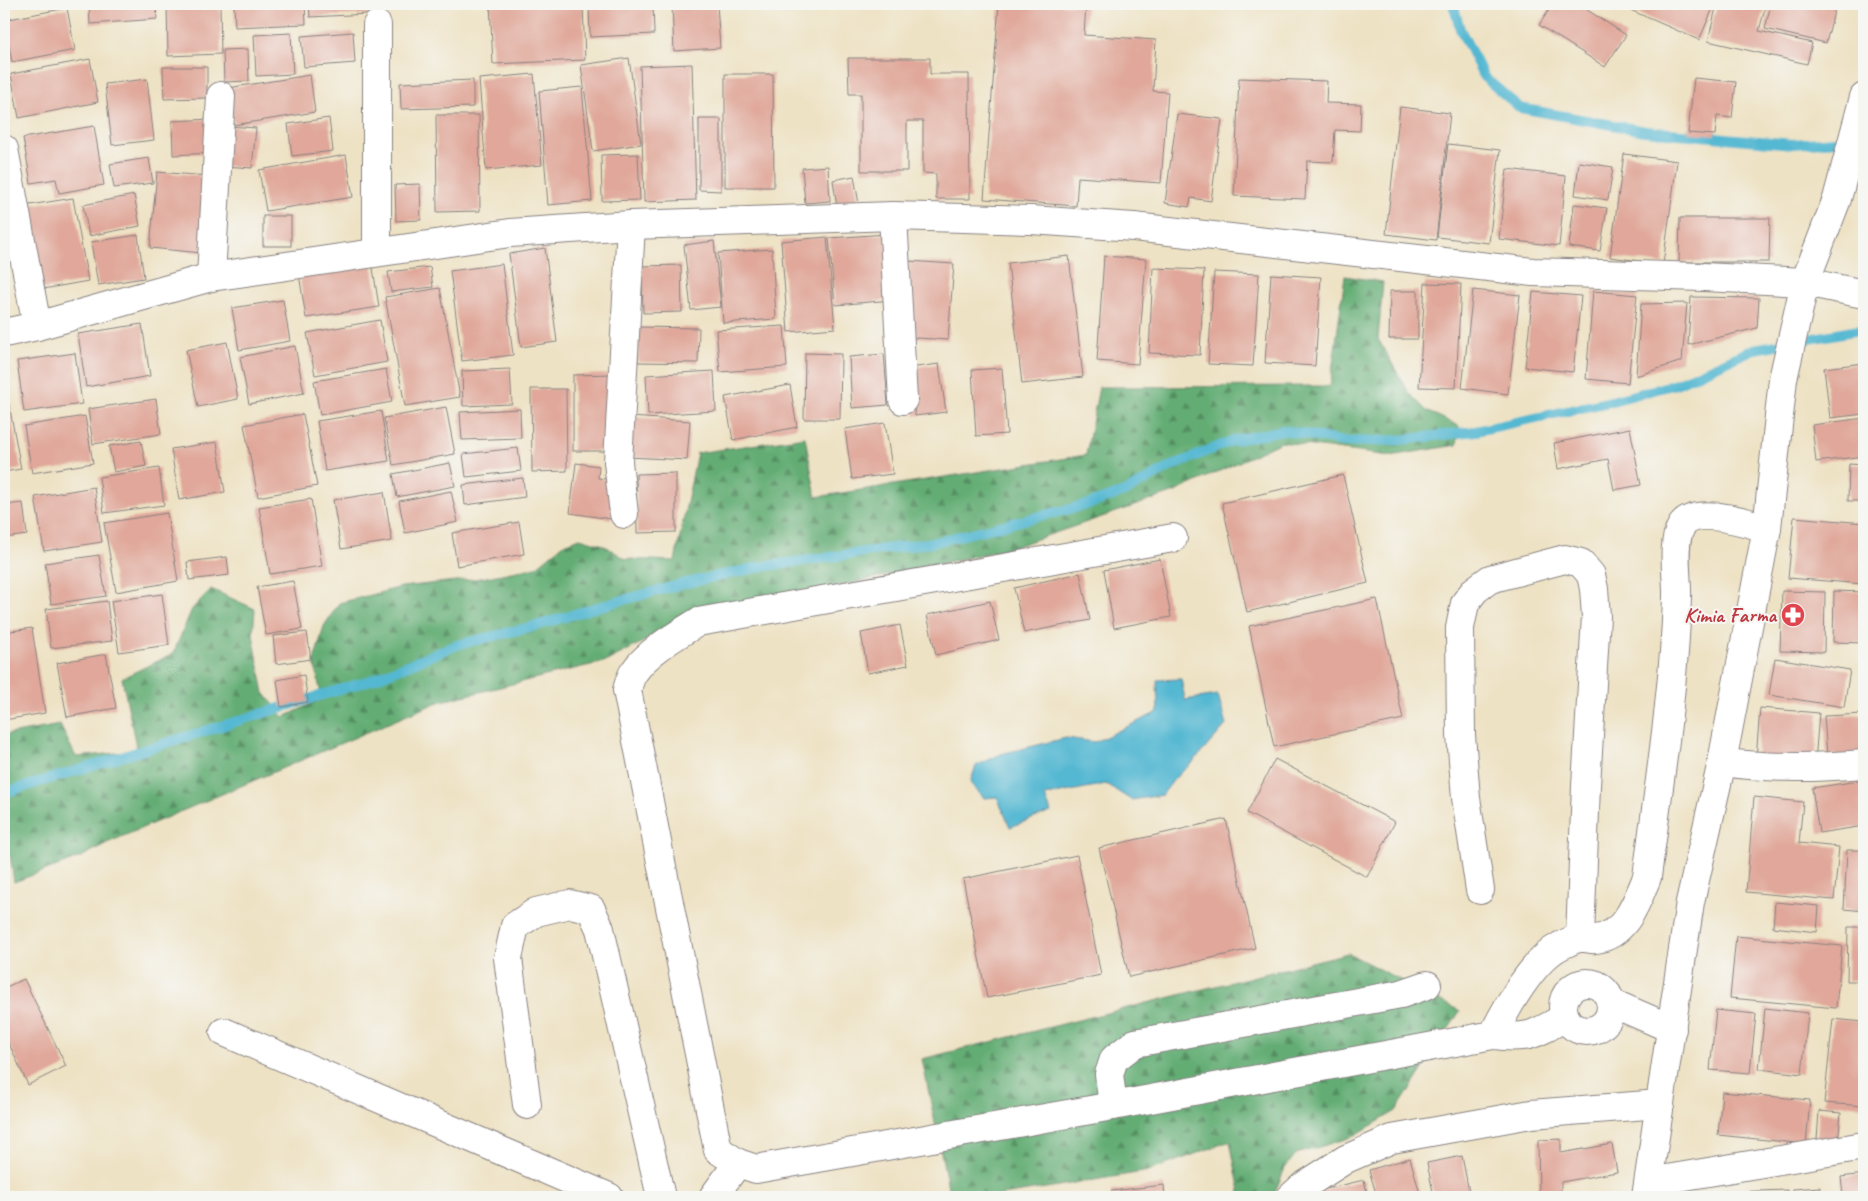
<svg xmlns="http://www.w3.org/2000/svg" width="1868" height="1201" viewBox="0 0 1868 1201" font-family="Caveat,sans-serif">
<defs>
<pattern id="forest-firs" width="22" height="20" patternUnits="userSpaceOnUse" patternTransform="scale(1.25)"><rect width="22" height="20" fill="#64ad74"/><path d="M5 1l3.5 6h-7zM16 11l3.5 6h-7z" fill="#528c60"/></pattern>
</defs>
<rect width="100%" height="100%" fill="#f6f6f2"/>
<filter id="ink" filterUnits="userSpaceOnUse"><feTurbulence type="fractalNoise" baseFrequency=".02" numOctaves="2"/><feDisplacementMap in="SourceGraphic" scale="10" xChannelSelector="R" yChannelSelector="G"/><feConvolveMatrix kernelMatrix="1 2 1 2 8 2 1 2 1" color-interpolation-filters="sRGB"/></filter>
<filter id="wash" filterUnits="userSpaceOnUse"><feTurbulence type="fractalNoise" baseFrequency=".0096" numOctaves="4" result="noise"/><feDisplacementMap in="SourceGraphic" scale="20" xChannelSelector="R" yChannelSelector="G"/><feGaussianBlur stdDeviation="1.12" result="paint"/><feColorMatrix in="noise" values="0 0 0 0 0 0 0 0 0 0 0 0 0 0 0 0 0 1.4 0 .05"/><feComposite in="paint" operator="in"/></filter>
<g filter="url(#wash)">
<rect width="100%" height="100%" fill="#eee2c4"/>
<!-- forest -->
<g fill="url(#forest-firs)" stroke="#436858">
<polygon points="1345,276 1383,282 1378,339 1409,393 1427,411 1459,426 1457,445 1390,456 1281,442 1175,492 1011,548 811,592 660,633 607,661 438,702 107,843 81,857 14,882 10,855 4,857 4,735 60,725 76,757 137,751 122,678 173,654 192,609 211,589 255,609 253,635 264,693 284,717 322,699 314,661 324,626 339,603 402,587 482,578 536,567 564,544 580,538 603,545 626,559 675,561 697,453 805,437 816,497 1086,455 1099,387 1330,386"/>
<polygon points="1348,953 1460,1011 1396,1111 1352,1137 1296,1154 1285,1168 1275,1192 1256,1197 1241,1197 1230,1141 1149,1171 991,1197 950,1197 922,1059"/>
</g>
<!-- water -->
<polygon fill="#54b8d2" stroke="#3b6d86" points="1181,679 1185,700 1218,695 1226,725 1194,761 1175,778 1162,795 1131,800 1106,784 1045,796 1051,812 1010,827 997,797 984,798 970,783 976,766 1001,754 1066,738 1095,742 1158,712 1157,680"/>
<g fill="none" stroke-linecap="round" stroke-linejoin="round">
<!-- stream -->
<g stroke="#54b8d2" stroke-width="10">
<polyline points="1453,4 1460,29 1484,77 1520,108 1645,131 1793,144 1851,140"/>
<polyline points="4,793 371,680 457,645 539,625 594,608 682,584 760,567 935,542 1090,504 1127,491 1170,467 1231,441 1283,430 1344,442 1401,440 1476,431 1608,402 1676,384 1754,349 1864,329"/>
</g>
</g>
<g id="blocks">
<!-- building -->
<g fill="#e0a79a">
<polygon points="89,4 156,4 157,19 90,24"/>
<polygon points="167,4 220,4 221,54 168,56"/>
<polygon points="234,4 305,4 306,24 235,27"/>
<polygon points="309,4 369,4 369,14 310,17"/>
<polygon points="490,4 583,4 585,60 493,64"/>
<polygon points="589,4 653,4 654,34 590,37"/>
<polygon points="698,4 717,4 720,48 674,51 672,5"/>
<polygon points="999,4 1086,5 1084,35 1156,40 1153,91 1168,92 1161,183 1078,177 1076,206 984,199"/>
<polygon points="1553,4 1578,4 1626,35 1605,67 1539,25"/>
<polygon points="1631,4 1709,4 1714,6 1699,40 1628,9"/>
<polygon points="1717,4 1766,4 1759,31 1812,43 1807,64 1708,41"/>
<polygon points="1771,4 1836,4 1826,43 1765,29"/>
<polygon points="67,8 75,50 12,62 4,20"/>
<polygon points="353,32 355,63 304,67 301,36"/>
<polygon points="291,33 293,74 256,76 254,35"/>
<polygon points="248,49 249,81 224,82 223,50"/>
<polygon points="629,58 641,144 593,151 581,65"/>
<polygon points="848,58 930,58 930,74 969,74 970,199 936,199 936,174 923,173 923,121 907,121 907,171 861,171 861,94 849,94"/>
<polygon points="90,59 98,102 19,118 11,74"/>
<polygon points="692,64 696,200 644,202 640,66"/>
<polygon points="163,67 207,67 207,98 164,99"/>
<polygon points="534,74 542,165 486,170 479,79"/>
<polygon points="725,74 773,74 774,187 725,187"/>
<polygon points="310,75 315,112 234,125 228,88"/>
<polygon points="1239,78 1327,81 1326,103 1361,104 1360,131 1335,130 1333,162 1307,161 1305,199 1234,196"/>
<polygon points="1694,78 1736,82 1732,118 1717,116 1715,135 1688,133"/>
<polygon points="147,79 154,140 112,145 105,84"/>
<polygon points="473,80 473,107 401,109 400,83"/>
<polygon points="582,87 592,201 548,205 539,91"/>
<polygon points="1400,107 1450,113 1436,240 1386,234"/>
<polygon points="1177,114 1222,119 1211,201 1191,198 1189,207 1165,203"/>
<polygon points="436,115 479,115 480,211 437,212"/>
<polygon points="329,118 333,151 292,156 288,124"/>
<polygon points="212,119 213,153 173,155 172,121"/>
<polygon points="699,119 721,119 721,191 699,190"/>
<polygon points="94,126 104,185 59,193 56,179 31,183 23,138"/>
<polygon points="229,126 256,128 252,168 225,166"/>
<polygon points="1448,144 1500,150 1489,243 1437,237"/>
<polygon points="638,154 640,200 602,201 601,155"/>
<polygon points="1624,154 1677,161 1663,264 1610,257"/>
<polygon points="346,155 353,197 266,211 259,170"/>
<polygon points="149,158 153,183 114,188 110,164"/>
<polygon points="1579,162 1613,167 1608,200 1575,195"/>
<polygon points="828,166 830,201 805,203 802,168"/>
<polygon points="1507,169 1566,176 1559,246 1499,239"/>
<polygon points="157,172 208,176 202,253 150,248"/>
<polygon points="854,176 859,204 837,207 833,180"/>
<polygon points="420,184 421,220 396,221 395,185"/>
<polygon points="134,195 140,226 89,236 83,205"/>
<polygon points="73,198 88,281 38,290 24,206"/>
<polygon points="1574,204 1607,208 1600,251 1569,247"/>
<rect x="263" y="216" width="28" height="30"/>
<polygon points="1680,218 1770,218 1769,262 1679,262"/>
<polygon points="887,234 892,300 835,305 829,238"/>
<polygon points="138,235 144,278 98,285 91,242"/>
<polygon points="827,237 835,328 788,332 781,241"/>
<polygon points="714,241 721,307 691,310 684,245"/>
<polygon points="545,248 557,342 521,347 509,254"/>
<polygon points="772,249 776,319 723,323 718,253"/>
<polygon points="1069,256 1083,377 1022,384 1008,263"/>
<polygon points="1104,256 1146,259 1138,364 1097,361"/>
<polygon points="909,261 954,264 948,340 903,337"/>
<polygon points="372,262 379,307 306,318 299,274"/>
<polygon points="502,264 513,355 462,361 450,271"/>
<polygon points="681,265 682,312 643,313 642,266"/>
<polygon points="430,267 433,287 391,292 388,272"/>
<polygon points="1153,268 1204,270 1200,355 1149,353"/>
<polygon points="1214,272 1259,274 1253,366 1208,364"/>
<polygon points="1271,274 1321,277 1315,366 1265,363"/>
<polygon points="1425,283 1461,284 1456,388 1419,387"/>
<polygon points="440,288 460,397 405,406 385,297"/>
<polygon points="1473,290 1520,295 1508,394 1462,388"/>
<polygon points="1390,291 1418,291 1418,339 1389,339"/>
<polygon points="1593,291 1637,295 1628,383 1586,379"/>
<polygon points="1533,292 1581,296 1573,372 1525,367"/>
<polygon points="1691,297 1759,298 1757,328 1688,345"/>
<polygon points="283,300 290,341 239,350 232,308"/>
<polygon points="1687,303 1682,361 1636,376 1641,304"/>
<polygon points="380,320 387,362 315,375 307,333"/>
<polygon points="142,324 150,376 86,387 78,334"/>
<polygon points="784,326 787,367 720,372 716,330"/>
<polygon points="638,327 699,328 698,363 638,362"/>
<polygon points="227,342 238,399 198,407 186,350"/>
<polygon points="295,346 304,393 249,404 240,357"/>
<polygon points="75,353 82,404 24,412 17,361"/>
<polygon points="805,353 841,354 840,419 804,419"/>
<polygon points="884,354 888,405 852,408 849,357"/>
<polygon points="1864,363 1864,414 1830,418 1824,368"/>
<polygon points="939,364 946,412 915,416 909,368"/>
<polygon points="1002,368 1007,434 976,436 972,370"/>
<polygon points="386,369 392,402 320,415 314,381"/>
<polygon points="510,369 512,404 463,406 462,371"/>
<polygon points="714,371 716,411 648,415 646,375"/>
<polygon points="614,374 615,451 573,451 573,375"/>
<polygon points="790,385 797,427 733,440 725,397"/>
<polygon points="531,389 566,389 567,471 532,472"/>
<polygon points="156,399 161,434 93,444 88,409"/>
<polygon points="9,404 21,469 4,472 4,405"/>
<polygon points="446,407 455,454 393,465 384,418"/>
<polygon points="520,409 521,438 462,440 460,412"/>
<polygon points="381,411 389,461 325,471 317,421"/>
<polygon points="303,414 317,486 258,497 244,425"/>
<polygon points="85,416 93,463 32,473 24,426"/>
<polygon points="630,417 690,421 687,460 628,457"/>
<polygon points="1864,418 1864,456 1816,462 1812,425"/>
<polygon points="885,423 893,474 852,479 845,429"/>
<polygon points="1630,428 1641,485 1614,490 1608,459 1558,469 1554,443"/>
<polygon points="141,441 146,466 114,472 109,446"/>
<polygon points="217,442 225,492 179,500 171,449"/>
<polygon points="518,448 521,471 466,477 463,454"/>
<polygon points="450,463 455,486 397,497 393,474"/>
<polygon points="576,463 599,466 598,478 616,480 611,519 570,513"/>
<polygon points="1849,464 1864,465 1864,501 1848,501"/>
<polygon points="159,468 164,505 104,513 99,477"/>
<polygon points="676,473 676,532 637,533 636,474"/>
<polygon points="1343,475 1368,583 1247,612 1222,503"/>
<polygon points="523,478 525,497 465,505 463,485"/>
<polygon points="94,487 102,542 44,551 35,497"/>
<polygon points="451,491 458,522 405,533 399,501"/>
<polygon points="384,492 392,541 341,549 333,500"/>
<polygon points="311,499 322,566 270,574 259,507"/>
<polygon points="23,503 27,535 4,538 4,505"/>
<polygon points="167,513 178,581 116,592 104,523"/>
<polygon points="1794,517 1864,523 1864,584 1788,578"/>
<polygon points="519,522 524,554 457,566 452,533"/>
<polygon points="99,555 106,596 51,604 45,563"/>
<polygon points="227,557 229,575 189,580 187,562"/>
<polygon points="1160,559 1171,617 1114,628 1104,570"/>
<polygon points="1080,573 1090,620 1024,633 1014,588"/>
<polygon points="293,581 302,629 266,635 257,587"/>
<polygon points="1782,591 1825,592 1824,652 1780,651"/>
<polygon points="1834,591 1864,592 1864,643 1833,642"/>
<polygon points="162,594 169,645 119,652 111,601"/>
<polygon points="1377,599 1403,719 1274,747 1249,626"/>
<polygon points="107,601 112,641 51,648 46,609"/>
<polygon points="990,601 999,640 936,655 927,615"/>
<polygon points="900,625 908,665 868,673 861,633"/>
<polygon points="32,628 45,713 4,720 4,632"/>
<polygon points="307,632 311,659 276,664 273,636"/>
<polygon points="106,654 116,708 67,717 57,663"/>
<polygon points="1775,658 1850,670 1844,707 1769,695"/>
<polygon points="304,675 308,702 281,707 277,680"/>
<polygon points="1760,708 1819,713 1815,763 1756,759"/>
<polygon points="1864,714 1864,754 1827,756 1824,716"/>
<polygon points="1275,759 1395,822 1367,877 1247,813"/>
<polygon points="1864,774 1864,826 1819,833 1812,788 1858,781 1857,775"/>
<polygon points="1754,797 1803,802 1799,843 1839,847 1834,900 1746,892"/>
<polygon points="1226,819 1255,948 1129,977 1099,848"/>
<polygon points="1847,850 1864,850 1864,911 1844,909"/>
<polygon points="1077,855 1101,975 987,998 963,879"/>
<polygon points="1775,902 1819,906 1817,932 1773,927"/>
<polygon points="1848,927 1864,927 1864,981 1847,981"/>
<polygon points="1736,936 1842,946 1836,1008 1730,998"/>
<polygon points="24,979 66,1066 28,1085 4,1033 4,988"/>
<polygon points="1765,1008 1808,1013 1802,1074 1759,1069"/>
<polygon points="1716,1010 1756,1014 1750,1073 1710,1070"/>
<polygon points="1833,1019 1864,1022 1864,1106 1824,1103"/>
<polygon points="1722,1092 1810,1100 1806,1144 1718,1135"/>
<polygon points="1819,1111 1841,1113 1838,1142 1817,1140"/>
<polygon points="1561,1139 1561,1153 1612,1144 1617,1172 1561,1182 1561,1197 1539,1197 1538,1140"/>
<polygon points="1462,1156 1470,1197 1434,1197 1427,1163"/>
<polygon points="1410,1158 1421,1197 1377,1197 1369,1170"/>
<polygon points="1864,1174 1864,1197 1843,1197 1841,1177"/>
<polygon points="1364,1180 1368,1197 1301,1197 1300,1195"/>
<polygon points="1164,1185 1165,1197 1112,1197 1111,1191"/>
<polygon points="1820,1187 1820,1197 1793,1197 1793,1189"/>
<polygon points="1787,1190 1787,1197 1700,1197 1700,1193"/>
</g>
</g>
</g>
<g filter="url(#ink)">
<use href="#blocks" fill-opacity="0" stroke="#888280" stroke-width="1"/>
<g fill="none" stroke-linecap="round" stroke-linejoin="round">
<!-- minor casing -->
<g stroke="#888280" stroke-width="30">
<g id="minor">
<polyline points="377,25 377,252"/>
<polyline points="4,149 37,326"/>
<polyline points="893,216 903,400"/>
<polyline points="211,277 221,96"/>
<polyline points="4,333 37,326 211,277 510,233 631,225 893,216 1031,220 1134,227 1533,272 1703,277 1805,282 1864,294"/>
<polyline points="624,514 618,462 631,225"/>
<path d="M1173,538L698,622C677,635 648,651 634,672C630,677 629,684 627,690L718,1150L738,1163L756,1169L1113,1106L1493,1035C1506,1008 1533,960 1560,946C1565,944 1575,938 1581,938C1586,937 1591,940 1596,939C1626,935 1637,901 1647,877C1659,784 1674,691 1677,598C1678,579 1671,544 1681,527C1694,505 1748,523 1767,528"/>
<path d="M1722,762C1769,769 1817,768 1864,764"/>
<polyline points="1480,890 1466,798 1461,735 1460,628 1465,603 1475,590 1490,579 1565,559 1581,563 1591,575 1594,589 1596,616 1586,786 1580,937"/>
<circle cx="1587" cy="1007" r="24"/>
<polyline points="1612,1003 1672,1029"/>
<polyline points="224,1032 609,1197"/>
<path d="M1493,1035C1528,1040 1536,1034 1565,1017"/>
<polyline points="527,1105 508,958 515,926 536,912 570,904 591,909 600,929 661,1197"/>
<polyline points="1113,1106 1109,1074 1114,1059 1135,1043 1401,994 1427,985"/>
<polyline points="1649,1182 1864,1146"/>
<polyline points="713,1197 738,1163"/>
<polyline points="1291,1197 1302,1187 1346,1159 1392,1139 1531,1114 1660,1104"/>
<polyline points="1646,1197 1690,902 1722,762 1767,528 1783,379 1805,282 1837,199 1864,97"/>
</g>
</g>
<!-- minor -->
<use href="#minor" stroke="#fff" stroke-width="28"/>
</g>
</g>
<!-- icons -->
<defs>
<g id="pharmacy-disc" transform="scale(1.25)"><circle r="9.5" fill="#e0444e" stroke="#f6f6f2"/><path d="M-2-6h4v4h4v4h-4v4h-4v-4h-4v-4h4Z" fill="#fff"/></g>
</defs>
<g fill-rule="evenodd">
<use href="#pharmacy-disc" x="1793" y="615"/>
</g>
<g text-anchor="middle" stroke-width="4" stroke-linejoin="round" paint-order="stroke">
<!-- health labels -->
<g font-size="21" font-weight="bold" fill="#be3a42" stroke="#f6f6f2" text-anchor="end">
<text x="1776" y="622">Kimia Farma</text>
</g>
</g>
<!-- margin -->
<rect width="1868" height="1201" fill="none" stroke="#f6f6f2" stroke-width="20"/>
</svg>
